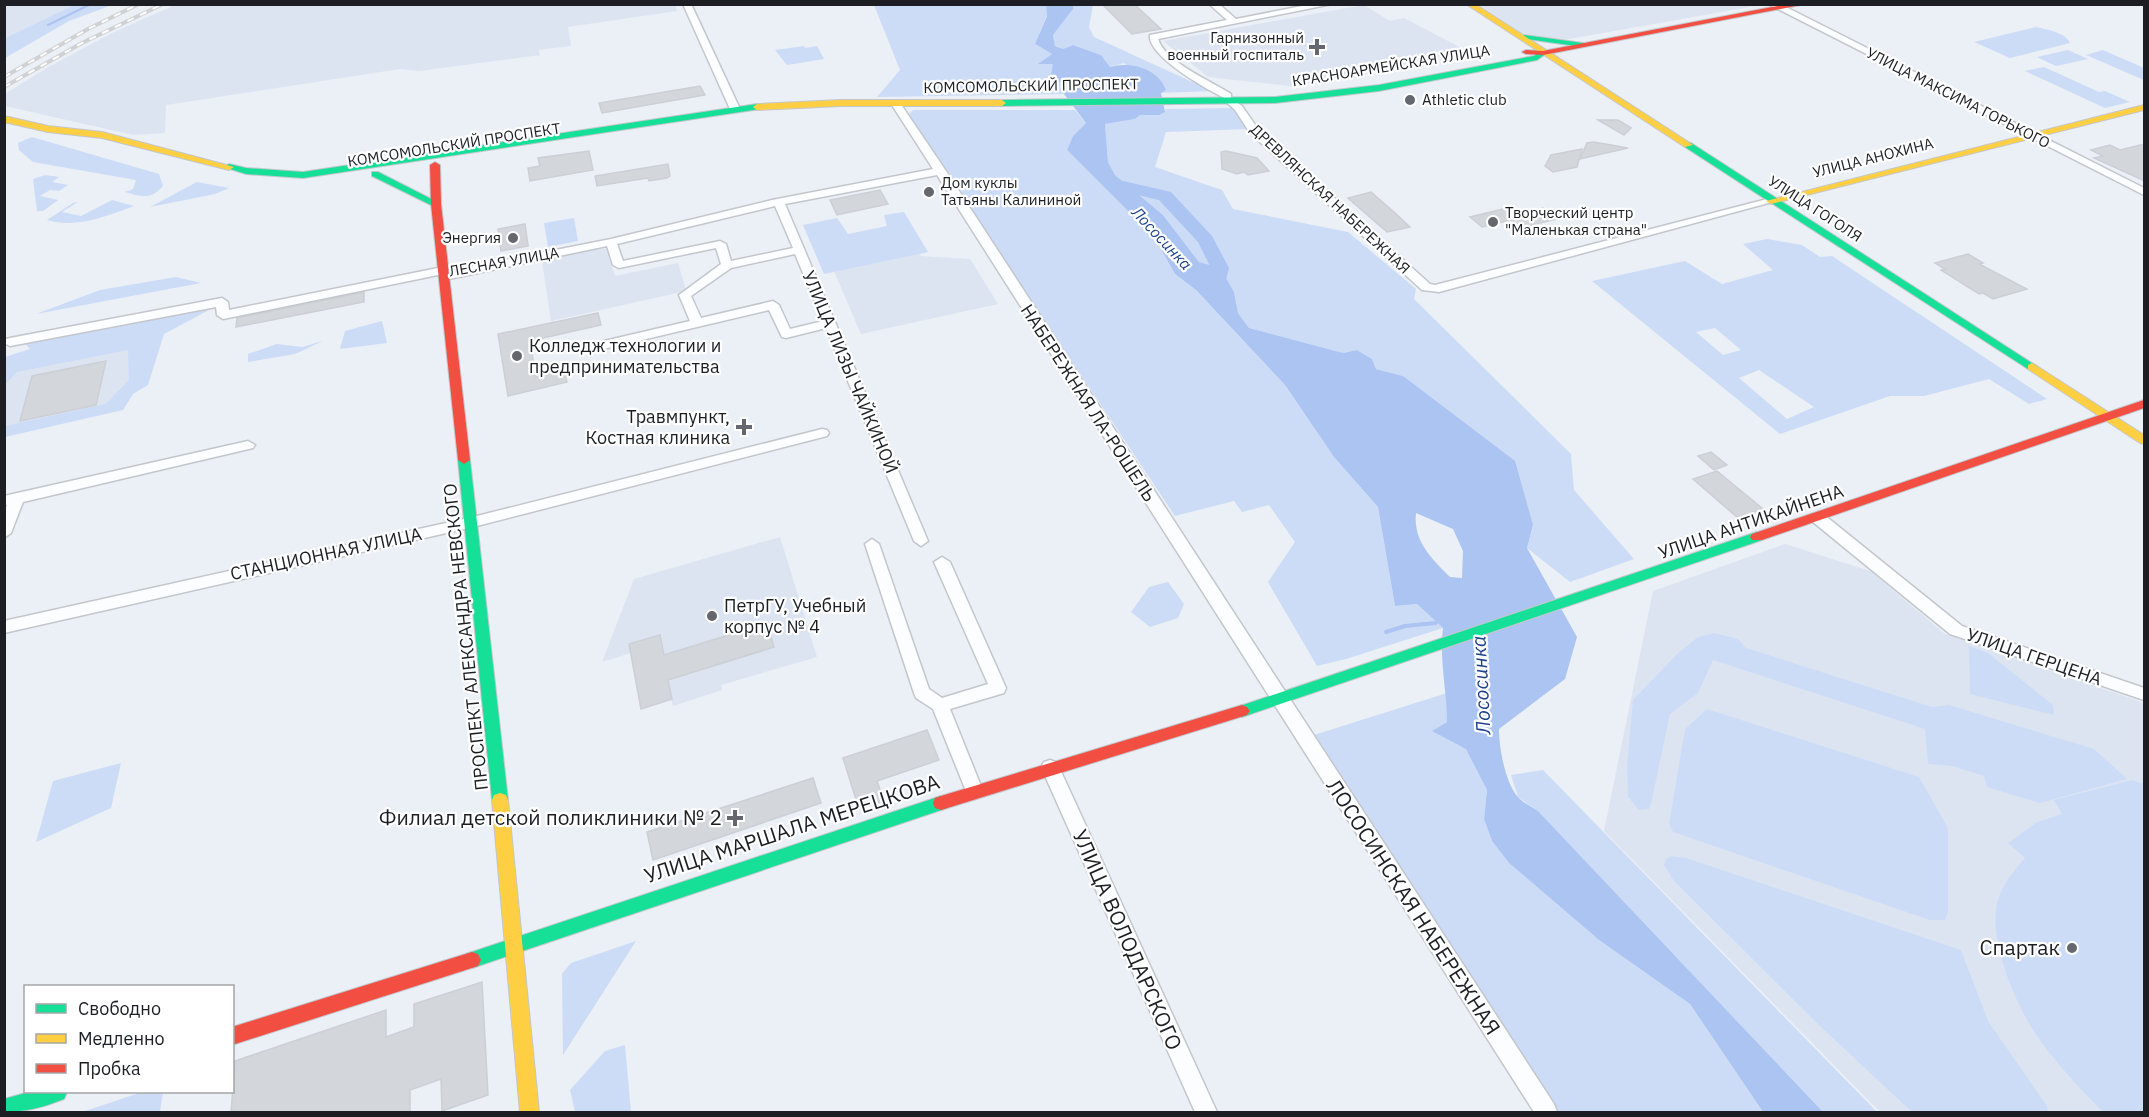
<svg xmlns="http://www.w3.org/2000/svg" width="2149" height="1117" viewBox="0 0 2149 1117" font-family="'IBM Plex Sans',sans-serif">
<rect width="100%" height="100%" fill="#ebeff6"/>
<!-- built -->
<g fill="#dce4f2">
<polygon points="675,4 677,11 568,27 571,46 538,50 540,55 419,71 400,69 166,105 165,133 133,135 5,106 5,94 45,69 112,33 175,5"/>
<polygon points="5,5 74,5 5,38"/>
<polygon points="1364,5 1390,21 1404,18 1473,54 1447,59 1440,56 1415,61 1415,66 1291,86 1208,77 1163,41"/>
<polygon points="1479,5 1760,4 1761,5 1558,41 1522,33"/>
<polygon points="903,224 921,256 970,259 998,304 861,334 821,241"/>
<polygon points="595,249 606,249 615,276 678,263 686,291 551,321 542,261"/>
<polygon points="147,339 121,407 5,431 5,366"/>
<polygon points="780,537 817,657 721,685 722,690 673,706 671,699 641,709 631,653 602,662 634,579"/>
<polygon points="1785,544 1870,571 1945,634 2144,703 2144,1112 1880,1112 1604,831 1653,591"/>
</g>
<!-- green -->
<g fill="#ccdcf7" fill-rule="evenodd">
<polygon points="74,5 112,5 69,21 5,58 5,38"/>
<polygon points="874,5 1046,5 1047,15 1035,44 1052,54 1039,64 1053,64 1071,85 1064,94 877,97 900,70"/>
<polygon points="1073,5 1093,5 1089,27 1094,37 1212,91 1161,93 1124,63 1110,67 1101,55 1073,45 1063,49 1055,46 1053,35 1073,9"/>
<path d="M2036,27C2048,30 2065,32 2070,43L2010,58L1974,42Z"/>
<polygon points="804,46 805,48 817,46 824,59 787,65 775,50"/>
<polygon points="2068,50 2088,59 2056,66 2037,57"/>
<polygon points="2103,50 2144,68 2144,80 2086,55"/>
<polygon points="2044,67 2099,92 2105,91 2130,102 2105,108 2025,71"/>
<polygon points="1239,108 1247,129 1166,132 1155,167 1222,190 1233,209 1348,232 1416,289 1414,299 1571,454 1574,490 1634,559 1570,582 1527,548 1533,525 1403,376 1376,369 1372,359 1357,350 1343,353 1249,328 1238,313 1234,292 1215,268 1199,262 1163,215 1115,175 1108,162 1105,124 1135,119 1140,115 1159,115 1166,109"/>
<polygon points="913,110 1075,110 1086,123 1073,136 1067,150 1154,237 1175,274 1196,290 1285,385 1334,457 1378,507 1395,606 1417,604 1443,628 1346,659 1317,666 1268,582 1295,542 1269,505 1242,512 1234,501 1175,516 908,115"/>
<path d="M32,137L159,174L163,186C151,200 141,197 125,192L133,189L136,180L33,162L19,150L18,143Z"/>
<polygon points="45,175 59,177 52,182 68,185 59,191 50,190 40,196 58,200 43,211 37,211 33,179"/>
<polygon points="197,182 229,188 215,194 150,207"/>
<path d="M112,200L134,206C106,216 76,229 47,220L73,203L78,202L62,212L81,216Z"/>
<polygon points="904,212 928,252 824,274 803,225 837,218 848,234 887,226 884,215"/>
<polygon points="574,218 578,241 548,247 544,223"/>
<path d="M1767,239L1802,245L1820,257L1832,256L2047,399L2029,404L1989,379L1924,396H1890L1780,434L1592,281L1685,261L1722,284L1773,270L1743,244ZM1715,328L1741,350L1723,355L1696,332ZM1759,370L1814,407L1787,419L1739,378Z"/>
<polygon points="176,277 201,283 36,314 100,290"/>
<polygon points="209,310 164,334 148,385 133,394 123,410 5,437 5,426 106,404 129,380 128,350 17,372 5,385 5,357 30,349 18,335 105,319"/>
<polygon points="382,321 387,343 340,349 345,331"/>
<polygon points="323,341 295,354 248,362 248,354 277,344 302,347"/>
<polygon points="1168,582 1184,604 1178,618 1150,627 1131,612 1149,587"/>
<polygon points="1714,633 1738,639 1746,648 1932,707 1949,705 2094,749 2127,779 2040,803 1987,787 1984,776 1952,766 1928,764 1925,729 1713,660 1698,693 1670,714 1651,804 1649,809 1639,810 1628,797 1627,766 1633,700 1677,654 1698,637"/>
<polygon points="1969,646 1988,653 2053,705 2054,715 1970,694"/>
<polygon points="1447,693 1447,722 1433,731 1466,748 1487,790 1484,819 1492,841 1509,863 1599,940 1690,1004 1763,1112 1557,1112 1314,735"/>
<polygon points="1707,709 1919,777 1948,828 1948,912 1945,920 1930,920 1673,832 1669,824 1685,729"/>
<polygon points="121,763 111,808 36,842 53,781"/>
<polygon points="1543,770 1877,1112 1823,1112 1538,811 1518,797 1511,775"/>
<path d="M2132,780L2144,784V1112H2103C2080,1089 2058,1065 2039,1039C2017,1008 1986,938 1998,900C2003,883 2014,871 2025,858L2008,843L2037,822L2062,814L2054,800Z"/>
<polygon points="1671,856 1686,858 1961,950 1988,1021 2047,1106 2048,1112 1912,1112 1822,1028 1674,881 1664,865 1666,859"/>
<polygon points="636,941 563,1055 562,974 571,963"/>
<polygon points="625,1045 631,1112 575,1112 570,1090 605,1051"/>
<polygon points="142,1092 163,1092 160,1112 82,1112"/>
</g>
<!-- water -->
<path fill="#abc4f2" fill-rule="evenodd" d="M1046,5H1073V9L1053,35L1055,46L1063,49L1073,45L1101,55L1110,67C1130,61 1158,68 1166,90L1161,93L1165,112L1159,115H1140L1135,119L1105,124L1108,162L1115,175L1163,215L1199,262L1220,268L1234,292L1238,313L1249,328L1343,353L1357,350L1372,359L1376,369L1403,376L1515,461L1533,525L1527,548L1577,637L1565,679L1499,729C1499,747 1505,783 1518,797C1523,803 1532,807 1538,811L1823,1112H1763L1690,1004L1599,940L1509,863L1492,841L1484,819L1487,790L1466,749L1432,731L1447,722C1447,691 1439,659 1443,628L1417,604L1395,606L1378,507L1334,457L1285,385L1196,290L1175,274L1154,237L1067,150L1073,136L1086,123L1064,94L1071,85L1050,80L1053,64H1038L1052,54L1035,44L1047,16ZM1416,513L1453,529L1463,551L1462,578L1450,577C1431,558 1413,541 1416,513Z"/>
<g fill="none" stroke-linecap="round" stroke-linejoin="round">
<!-- stream-far1 -->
<polyline stroke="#abc4f2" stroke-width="2" points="48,25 91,4"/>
<!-- stream -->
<polyline stroke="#abc4f2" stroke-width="4" points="1386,632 1405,626 1436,623"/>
<!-- river -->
<polygon fill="#abc4f2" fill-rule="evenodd" points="1110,178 1171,192 1212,236 1229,268 1221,298 1207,298 1204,294 1211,268 1198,242 1159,200 1104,187 1102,183"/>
</g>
<!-- building -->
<g fill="#d3d6db" stroke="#cccfd5" stroke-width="1.5">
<polygon points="1102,4 1134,4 1161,29 1132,34"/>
<polygon points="700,86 705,95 602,113 599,103"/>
<polygon points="1598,120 1618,120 1631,128 1624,135"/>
<polygon points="1594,142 1628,148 1580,159 1587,143"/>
<polygon points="2145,144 2145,181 2094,158 2103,156 2091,150 2110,145 2120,150"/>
<polygon points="1582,149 1577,167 1553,172 1545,166 1551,155"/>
<polygon points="589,151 593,170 530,181 528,168 540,166 538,158"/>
<polygon points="1226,151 1257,158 1269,171 1248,175 1244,172 1237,174 1222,169 1221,152"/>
<polygon points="668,164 670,176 667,178 649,181 648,178 597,186 595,176"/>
<polygon points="880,190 888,204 837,215 830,200"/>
<polygon points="1371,192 1394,212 1410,227 1387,232 1348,198"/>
<polygon points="1507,208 1515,215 1543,208 1557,219 1520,228 1511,220 1482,227 1470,217"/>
<polygon points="525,224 528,246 501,251 498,229"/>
<polygon points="1968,254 1983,263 1979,264 2027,289 1993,299 1983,293 1979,294 1941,270 1945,269 1935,263"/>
<polygon points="364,292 364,302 236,327 237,318"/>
<polygon points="598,313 601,325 530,341 536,377 564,371 567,382 508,396 498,334"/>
<polygon points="106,361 96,405 20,421 32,376"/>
<polygon points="1711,452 1727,465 1714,470 1698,456"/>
<polygon points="1717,471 1763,509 1738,518 1693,479"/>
<polygon points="767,623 774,647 668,680 672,699 641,709 629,644 660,635 664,655"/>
<polygon points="927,730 939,760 877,781 884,801 859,809 843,758"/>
<polygon points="813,778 821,803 653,860 647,832"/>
<polygon points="482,982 488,1095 442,1111 441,1079 410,1090 410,1113 231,1113 235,1061 386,1010 386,1037 414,1027 414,1004"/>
</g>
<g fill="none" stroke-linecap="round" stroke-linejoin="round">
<!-- street casing -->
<g stroke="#c3c7cc" stroke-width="3">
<g id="street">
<polygon points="683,4 691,4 740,109 738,111 730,109"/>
<path d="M1209,4H1219L1236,19L1312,4H1332L1158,39C1165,62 1211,81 1231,94V98L1242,106L1258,129L1430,284L1435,285L1771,198L1776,201L1439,292L1422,290L1250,133L1235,110L1225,101L1227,99C1209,91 1147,56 1150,35L1227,20Z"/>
<polygon points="1768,4 1780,4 2144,188 2144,195"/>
<path d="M894,103H900L946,171L1554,1104L1557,1112H1534L937,175L785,204L928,541L921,546L914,541L826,328L786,338L782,337L769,310L595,351L589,347L591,344L690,321L679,295L721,264L716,248L619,268L613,265L607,246L444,280L438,275L223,319L217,315L216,307L10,346L4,343L6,339L10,338L222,298L228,302L229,310L443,267L449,271L611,239L772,200L933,169L892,105ZM775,206L793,248L731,261L726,244L720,241L623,261L617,244ZM795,254L823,321L790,329L779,305L773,301L701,318L691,296L731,268Z"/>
<polygon points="822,429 827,430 829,433 827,436 473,527 4,633 4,621 473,517"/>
<polygon points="248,441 255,445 253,448 23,502 11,533 4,538 4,512 7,505 4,506 4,496"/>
<polygon points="1818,513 1823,514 1962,626 2144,688 2144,700 1950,634 1813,522 1811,518 1813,514"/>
<polygon points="872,539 879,544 929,689 942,698 988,684 934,562 942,557 950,562 1006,688 1004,693 950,709 983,791 980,796 974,799 968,796 933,709 916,698 914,693 865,544"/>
<polygon points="1050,760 1056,762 1059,767 1217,1112 1195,1112 1041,767 1044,762"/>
</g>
</g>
<!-- fast casing -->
<g stroke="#c3c7cc" stroke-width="2">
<g id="fast">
<polygon points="1524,35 1583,43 1587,45 1583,47 1527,39 1523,37"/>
<polygon points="1540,51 1547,53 1537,60 1379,91 1275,103 1002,106 998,103 1002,100 1275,97 1379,85 1534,56"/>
<polygon points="757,104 761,107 760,109 303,178 246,174 224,167 229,164 246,168 303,172"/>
<polygon points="1685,143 1691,143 2038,367 2036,369 2028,369 1685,147"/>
<polygon points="372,172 378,172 441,204 433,206 372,176"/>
<polygon points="464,456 470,460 508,800 506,805 500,807 494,805 492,800 458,460"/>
<polygon points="1757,532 1762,534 1764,537 1762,540 1242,717 1237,715 1234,711 1237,707"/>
<polygon points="941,796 947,798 949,803 947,808 472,968 466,966 463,960 466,954 472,952"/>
<path d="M29,1092H67L64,1099C44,1107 26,1112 4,1112V1099Z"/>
</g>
</g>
<!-- slow casing -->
<g stroke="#c3c7cc" stroke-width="2">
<g id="slow">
<polygon points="1466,4 1475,4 1693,145 1685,147"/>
<polygon points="841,100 1002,100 1006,103 1002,106 841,106 757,110 753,107 757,104"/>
<polygon points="2144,105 2144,110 1771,204 1766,201"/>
<polygon points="4,116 48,126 102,132 234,167 229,170 102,138 48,132 4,122"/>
<polygon points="2032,363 2144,435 2144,444 2140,443 2028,369 2028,365"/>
<polygon points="500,793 506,795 508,800 539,1112 520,1112 492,800 494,795"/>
</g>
</g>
<!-- jam casing -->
<g stroke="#c3c7cc" stroke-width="2">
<g id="jam">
<polygon points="1788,4 1806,4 1543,55 1526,54 1522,52 1526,50 1543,51"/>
<polygon points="435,162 440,165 441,204 470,460 464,464 458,460 431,204 430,165"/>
<polygon points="2144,400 2144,408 1762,540 1752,540 1750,537 1752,534"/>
<polygon points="1242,705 1247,707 1250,711 1247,715 941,810 935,808 933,803 935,798 941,796"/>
<polygon points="472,952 478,954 481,960 478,966 232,1045 232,1027"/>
</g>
</g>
<!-- street -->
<use href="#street" fill="#fcfdfe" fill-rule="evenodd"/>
<!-- fast -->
<use href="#fast" fill="#16e098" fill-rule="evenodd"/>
<!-- slow -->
<use href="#slow" fill="#ffcf43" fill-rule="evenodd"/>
<!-- jam -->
<use href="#jam" fill="#f24e42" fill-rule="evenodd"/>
<!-- rail casing -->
<g stroke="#d0d1d3" stroke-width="4">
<g id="rail">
<polyline points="4,77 88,29 139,4"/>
<polyline points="4,87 82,43 163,4"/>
</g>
</g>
<!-- rail -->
<use href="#rail" stroke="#fff" stroke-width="2" stroke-dasharray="7" stroke-linecap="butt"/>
</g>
<!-- markers -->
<g fill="#64676d" stroke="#fff" stroke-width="2">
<path d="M1314 38h6v6h6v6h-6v6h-6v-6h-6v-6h6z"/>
<circle cx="1410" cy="100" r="6"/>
<circle cx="929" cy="192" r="6"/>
<circle cx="1493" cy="222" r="6"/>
<circle cx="513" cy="238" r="6"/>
<circle cx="517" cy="356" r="6"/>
<path d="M741 418h6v6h6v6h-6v6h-6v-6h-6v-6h6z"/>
<circle cx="712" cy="616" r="6"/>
<path d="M732 809h6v6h6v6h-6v6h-6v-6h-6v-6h6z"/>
<circle cx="2072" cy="948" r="6"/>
</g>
<g text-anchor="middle" stroke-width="4.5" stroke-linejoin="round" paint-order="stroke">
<!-- far-poi labels -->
<g font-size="15" fill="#1c1e23" stroke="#fff" text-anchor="start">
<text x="1304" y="43" text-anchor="end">Гарнизонный<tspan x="1304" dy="17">военный госпиталь</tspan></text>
<text x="1422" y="105">Athletic club</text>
<text x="941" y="188">Дом куклы<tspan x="941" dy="17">Татьяны Калининой</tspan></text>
<text x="1505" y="218">Творческий центр<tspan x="1505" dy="17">"Маленькая страна"</tspan></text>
<text x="501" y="243" text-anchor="end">Энергия</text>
</g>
<!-- far-street labels -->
<g font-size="15" fill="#1c1e23" stroke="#fff">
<text transform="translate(1391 66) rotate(-9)" y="5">КРАСНОАРМЕЙСКАЯ УЛИЦА</text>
<text transform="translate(1031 86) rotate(-1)" y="5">КОМСОМОЛЬСКИЙ ПРОСПЕКТ</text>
<text transform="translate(1958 98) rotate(27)" y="5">УЛИЦА МАКСИМА ГОРЬКОГО</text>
<text transform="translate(454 145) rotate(-9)" y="5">КОМСОМОЛЬСКИЙ ПРОСПЕКТ</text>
<text transform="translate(1873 158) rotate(-14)" y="5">УЛИЦА АНОХИНА</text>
<text transform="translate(1330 199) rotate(43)" y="5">ДРЕВЛЯНСКАЯ НАБЕРЕЖНАЯ</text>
<text transform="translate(1815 209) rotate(33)" y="5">УЛИЦА ГОГОЛЯ</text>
<text transform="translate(504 262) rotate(-10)" y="5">ЛЕСНАЯ УЛИЦА</text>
</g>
<!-- far-water labels -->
<g font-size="16" font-style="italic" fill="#1e438b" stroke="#fff">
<text transform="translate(1162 238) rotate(47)" y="6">Лососинка</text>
</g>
<!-- poi labels -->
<g font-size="18" fill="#1c1e23" stroke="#fff" text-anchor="start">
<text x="529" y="352">Колледж технологии и<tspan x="529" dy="21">предпринимательства</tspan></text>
<text x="730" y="423" text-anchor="end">Травмпункт,<tspan x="730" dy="21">Костная клиника</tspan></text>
<text x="724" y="612">ПетрГУ, Учебный<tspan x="724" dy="21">корпус № 4</tspan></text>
</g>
<!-- street labels -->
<g font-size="18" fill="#1c1e23" stroke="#fff">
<text transform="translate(850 372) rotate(67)" y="6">УЛИЦА ЛИЗЫ ЧАЙКИНОЙ</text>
<text transform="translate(1088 403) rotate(57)" y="6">НАБЕРЕЖНАЯ ЛА-РОШЕЛЬ</text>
<text transform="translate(1751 522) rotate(-19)" y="6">УЛИЦА АНТИКАЙНЕНА</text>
<text transform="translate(326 554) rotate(-12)" y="6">СТАНЦИОННАЯ УЛИЦА</text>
<text transform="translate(466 637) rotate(-96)" y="6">ПРОСПЕКТ АЛЕКСАНДРА НЕВСКОГО</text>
<text transform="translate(2034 657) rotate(19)" y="6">УЛИЦА ГЕРЦЕНА</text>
</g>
<!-- water labels -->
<g font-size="20" font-style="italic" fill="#1e438b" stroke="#fff">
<text transform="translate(1481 685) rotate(-93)" y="7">Лососинка</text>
</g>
<!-- near-poi labels -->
<g font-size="21" fill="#1c1e23" stroke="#fff" text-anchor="end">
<text x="722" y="825">Филиал детской поликлиники № 2</text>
<text x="2060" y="955">Спартак</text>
</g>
<!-- near-street labels -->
<g font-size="21" fill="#1c1e23" stroke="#fff">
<text transform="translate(792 829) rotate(-18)" y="7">УЛИЦА МАРШАЛА МЕРЕЦКОВА</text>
<text transform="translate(1413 907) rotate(57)" y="7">ЛОСОСИНСКАЯ НАБЕРЕЖНАЯ</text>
<text transform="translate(1127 940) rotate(66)" y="7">УЛИЦА ВОЛОДАРСКОГО</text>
</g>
</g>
<!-- border -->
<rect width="2149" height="1117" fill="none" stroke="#1c1e23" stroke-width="12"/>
<!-- legend -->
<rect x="24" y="985" width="210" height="108" fill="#ffffff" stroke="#a4a5a7" stroke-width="1.5"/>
<rect x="36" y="1004" width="30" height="9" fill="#16e098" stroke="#a4a5a7" stroke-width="1.5"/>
<text x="78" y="1015" font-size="18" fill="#1c1e23">Свободно</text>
<rect x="36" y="1034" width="30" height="9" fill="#ffcf43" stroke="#a4a5a7" stroke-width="1.5"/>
<text x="78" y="1045" font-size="18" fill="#1c1e23">Медленно</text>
<rect x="36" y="1064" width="30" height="9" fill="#f24e42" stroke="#a4a5a7" stroke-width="1.5"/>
<text x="78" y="1075" font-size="18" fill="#1c1e23">Пробка</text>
</svg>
